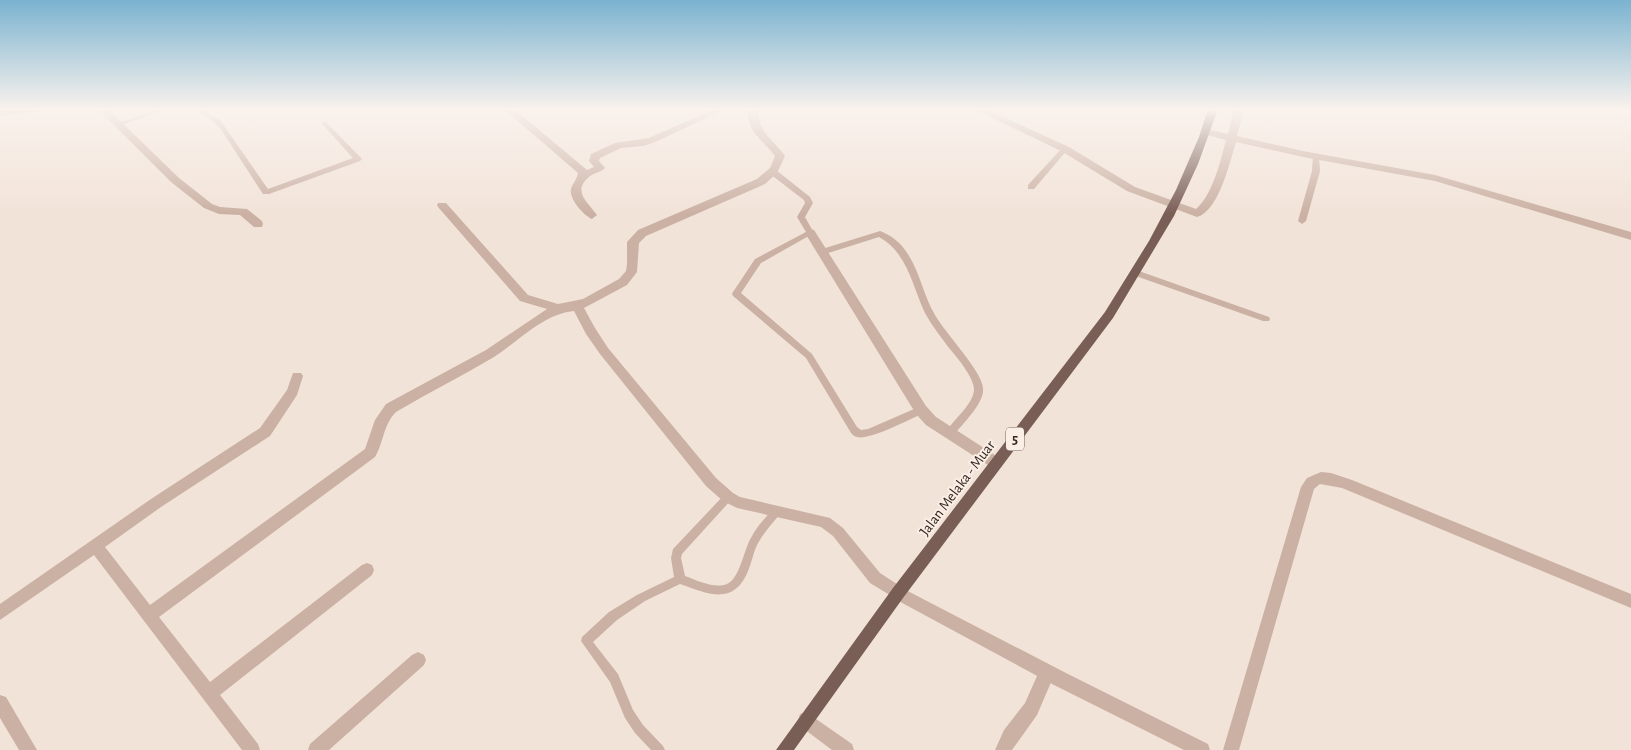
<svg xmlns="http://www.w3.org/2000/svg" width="1631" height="750" viewBox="0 0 1631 750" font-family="'Alegreya Sans',sans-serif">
<rect width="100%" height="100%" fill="#f2e3d8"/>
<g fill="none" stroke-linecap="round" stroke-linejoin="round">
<!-- service -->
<g fill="#cbb1a4" fill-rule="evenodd">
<polygon points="157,109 166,109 122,125 120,126 117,124"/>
<polygon points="194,109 202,109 220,120 268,189 353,158 322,124 322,122 326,122 362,159 360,161 269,194 263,194 220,128 209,118"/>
<polygon points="1063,147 1065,147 1068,149 1034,189 1028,189 1028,185"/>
<polygon points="1313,155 1315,155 1319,157 1320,171 1306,221 1302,224 1298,221 1312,171"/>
<path d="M770,170H776L810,197L813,203L805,217L814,233L761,263L741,293L812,354L857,427L861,430L868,429L921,406L924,407L926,410L924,413C912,418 869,441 857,437C855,437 852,434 851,433L806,358L733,296L732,294L733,292L755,259L806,232L797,217L805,203L804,200L770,174Z"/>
<path d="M880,231C888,234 896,239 902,246C919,266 922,293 935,315C945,333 982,371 983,388C985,403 962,424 953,436L950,437L947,436L945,433C953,420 974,404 974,389C974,378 957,357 949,348C941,337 932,326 925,313C912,286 908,253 879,237L822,255L818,252L819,250Z"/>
<polygon points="1136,270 1269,317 1270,319 1269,321 1263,321 1133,275 1132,273"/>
<path d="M728,493L731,494L733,497L731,500L682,554L681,558L685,576C696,580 714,589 727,584C740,579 744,548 752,536C757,526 766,517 774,508L777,507L780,508L782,511L780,514C772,524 763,533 757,545C753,553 752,562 748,571C734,606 708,594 680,584L645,601L617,620L593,642L618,674L633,710L643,725L663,746L665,750H651L635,733L625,718L610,682L581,641L582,637L609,612L637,595L674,577L671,558L673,549L725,494Z"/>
</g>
<!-- minor -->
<g fill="#cbb1a4" fill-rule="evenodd">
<polygon points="12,109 41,109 36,112 0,116 0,110"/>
<polygon points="98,109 108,109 179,178 212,204 220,207 247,209 262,221 263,224 262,227 254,227 240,215 219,214 204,208 171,182"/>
<path d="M504,109H514L587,170L594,167L589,161L591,154L615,143L649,138L714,109H726L655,142L643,146L621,148L600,158L599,161L605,168C600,173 592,173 588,178C572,192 589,203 597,215L592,219C583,215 569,199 571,189C573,183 577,179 578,173Z"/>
<path d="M749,109H759C755,130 774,140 785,156L777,173L765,184L646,236L639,243L637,272L627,285L584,308L595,328L608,348L716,478L733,493L740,497L830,518L843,528L880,573L903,588L905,593L903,598L898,600L870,583L833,536L821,527L737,508L723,501L706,486L600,354L586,334L574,311C543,314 519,341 494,357C462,376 428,393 396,412C383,425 384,442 375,457L159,617L210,682L362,565L367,563L372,565L374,570L372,575L220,695L258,744L260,750H242L94,555L0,620V604L151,499L260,428L287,390L293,373H301L303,376L297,395L270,436L161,507L105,547L150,605L365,449L375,420L386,404L486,350L547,309L520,301L438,207L437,205L438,203H446L528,295L558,304L583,299L619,279L626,271L627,264V242L638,230L757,179L770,168L775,156C764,141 744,130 749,109Z"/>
<path d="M974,109H986L1069,147L1135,187L1196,209C1212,196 1221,160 1226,140L1203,134L1201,132L1206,129L1228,134L1234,109H1244L1237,136L1303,151L1435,175L1631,232V240L1435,181L1303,157L1236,142C1230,161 1219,211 1197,217L1127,191L1061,151Z"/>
<polygon points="810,229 814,230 926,406 936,417 1001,459 1003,463 1001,467 996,469 991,467 926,425 916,414 805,233"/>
<polygon points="1321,472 1331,473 1352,480 1631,594 1631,608 1342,488 1320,484 1314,489 1239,750 1223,750 1301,487 1307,478"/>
<polygon points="418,652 424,655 426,660 424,665 329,750 308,750 310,744 412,655"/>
<polygon points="1047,665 1053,667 1055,673 1037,715 1012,750 995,750 1004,730 1025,703 1041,667"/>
<polygon points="0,695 6,697 37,750 19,750 0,718"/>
<polygon points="806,712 852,744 854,750 832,750 800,726 798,720 800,714"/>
</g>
<!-- tertiary -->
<polygon fill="#cbb1a4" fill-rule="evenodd" points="898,586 1066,673 1208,744 1210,750 1184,750 1054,685 893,598 891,593 893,588"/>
<!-- primary -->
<polygon fill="#795e56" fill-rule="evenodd" points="1208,109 1218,109 1198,164 1174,216 1113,318 903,598 794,750 776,750 893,588 1105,312 1149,241 1176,190 1199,137"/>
</g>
<!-- sky -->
<linearGradient id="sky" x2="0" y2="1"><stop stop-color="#7ab3d0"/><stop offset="0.51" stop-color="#f9f2ed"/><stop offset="1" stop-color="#f9f2ed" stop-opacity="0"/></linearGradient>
<rect width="1631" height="214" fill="url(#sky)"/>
<g text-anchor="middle" stroke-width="4" stroke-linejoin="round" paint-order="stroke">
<!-- shield labels -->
<rect fill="#faeee5" stroke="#71645f" stroke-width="1" x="1006" y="427.5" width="18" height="23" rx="4"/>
<g font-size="14" font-weight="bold" fill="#362926">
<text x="1015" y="444">5</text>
</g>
<!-- street labels -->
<g font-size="15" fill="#362926" stroke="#faeee5">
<text transform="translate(957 488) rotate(-53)" y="5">Jalan Melaka - Muar</text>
</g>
</g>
</svg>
